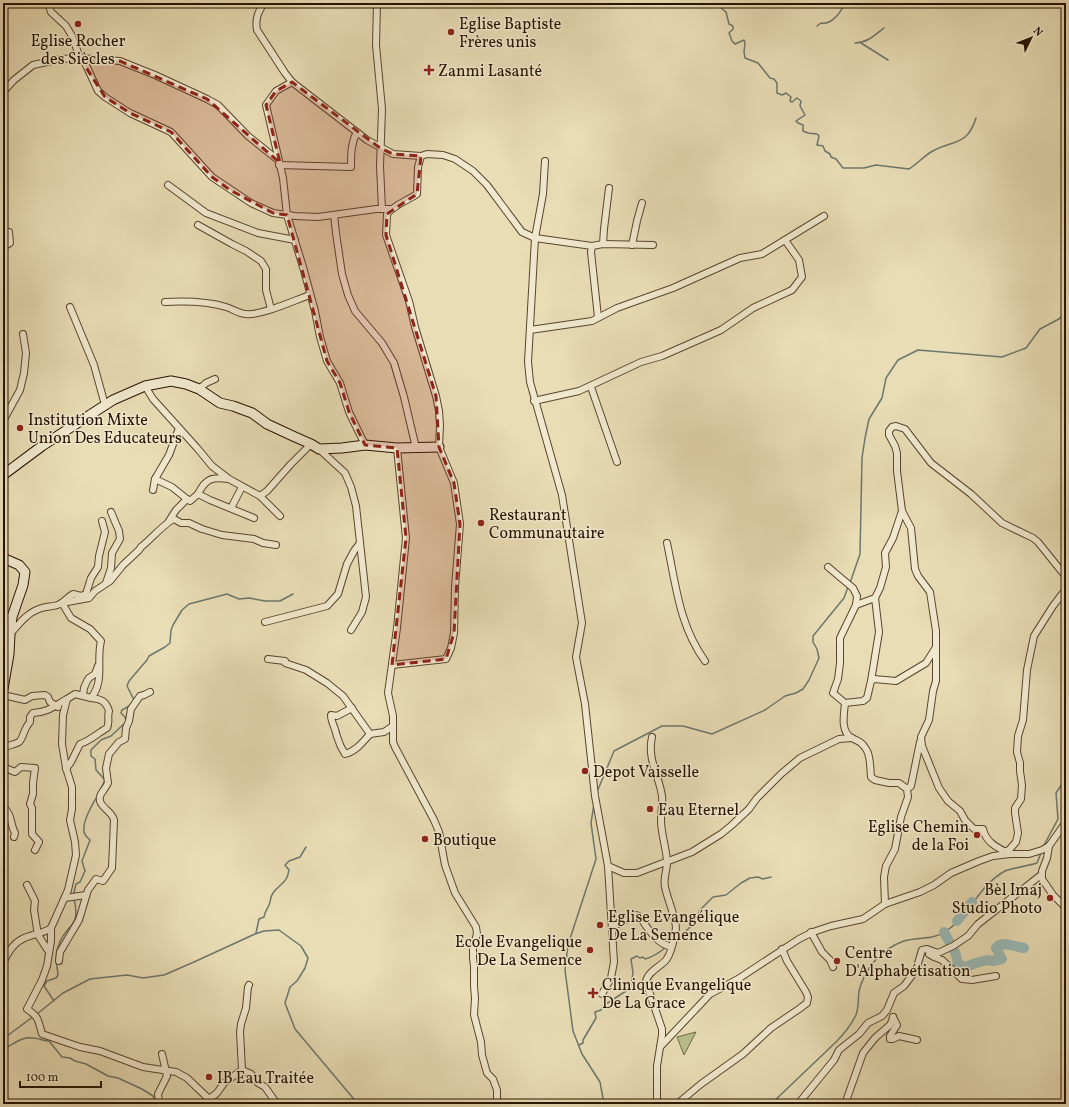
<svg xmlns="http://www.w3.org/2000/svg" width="1069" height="1107" viewBox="0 0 1069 1107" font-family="Vollkorn,serif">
<rect width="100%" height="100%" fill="#e9ddb5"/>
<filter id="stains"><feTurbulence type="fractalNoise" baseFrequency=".005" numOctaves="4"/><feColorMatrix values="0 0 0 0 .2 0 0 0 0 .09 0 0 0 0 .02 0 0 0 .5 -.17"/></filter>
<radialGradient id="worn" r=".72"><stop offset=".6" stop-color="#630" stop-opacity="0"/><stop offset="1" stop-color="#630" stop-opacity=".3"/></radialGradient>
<!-- green -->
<polygon fill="#b9c08c" stroke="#706946" points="696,1032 684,1055 677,1037"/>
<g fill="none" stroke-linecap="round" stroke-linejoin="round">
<!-- stream -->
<g stroke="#6c776e" stroke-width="1.5">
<path d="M719,3L720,7L726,12L729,24L733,26V29L729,33L732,41L735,44L744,40L745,43L744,52L745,58L758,63L770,78L774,79L777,83V93L782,95L786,93L791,97L790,101L792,102L797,98L801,101L800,106L805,115L796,121L798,123L803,125V131L808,133L817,134L819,136L817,145L823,146L825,151L830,154L831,157L836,159L843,168H864L876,165L909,169C917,164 923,157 931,152C953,139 967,147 976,118"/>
<path d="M817,26L821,23C832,25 841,12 845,3"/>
<path d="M855,43C867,43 875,35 884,28"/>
<polyline points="861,43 888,60"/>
<polyline points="850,583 860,554 862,458 865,438 869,419 882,398 886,378 898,360 918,350 1002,357 1026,348 1040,329 1059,319 1066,311"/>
<polyline points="134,700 127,686 129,681 147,660 149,656 165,647 170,643 171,630 173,625 182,610 189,604 227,594 239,599 249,598 265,601 280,601 293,594"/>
<polyline points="100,791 105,780 96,770 95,759 91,756 91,750 101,740 111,736 125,723 126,721 125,717 121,713 122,710 131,705"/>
<polyline points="597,792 614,751 662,726 683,726 712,734 765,710 785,696 796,693 803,689 809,680 819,658 817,649 813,642 813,636 844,598 848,587"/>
<polyline points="594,804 591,823 596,859 568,945 565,970 573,1031 582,1054 600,1082 604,1104"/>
<polyline points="1043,847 1058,819 1056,793 1066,778"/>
<path d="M73,896L76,884L80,882L85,871L82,861L90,840C87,837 85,836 84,832C82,822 93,802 99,794"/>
<path d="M256,933L259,919L264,917C265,911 267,910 269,905C271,901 270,897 273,893C280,883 287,884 289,870L285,865L289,861L300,857L306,847"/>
<polyline points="676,941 690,927 701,909 713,897 726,895 741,883 750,878 758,877 763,879 771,877"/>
<path d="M54,1001L44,986L47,981L56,978L58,975C57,964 54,955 59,944C67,923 81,928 74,899"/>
<polyline points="37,1014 63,993 90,979 127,975 143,978 164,975 194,962 255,934 264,931 279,930 301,946 308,958 305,968 297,981 290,987 285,1003 295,1029 358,1104"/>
<polyline points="3,1039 34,1016"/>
<path d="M579,1045L583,1043V1040L596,1018L595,1012L601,1010L603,1006L626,991L631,985L633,973L631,959L637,956L640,958L643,957L645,959C653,957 659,953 666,947"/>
<path d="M3,1049C14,1045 21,1036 33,1038C39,1038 43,1041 49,1041L62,1057L70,1058L75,1061L86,1064L108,1076L118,1078L142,1089L153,1096L156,1101"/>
<path d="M771,1104L836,1042C844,1034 851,1025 856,1015C859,1007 858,1000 859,991C861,983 867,971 872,964C880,954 892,945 904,941C917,937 933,940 945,932C969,916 979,885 1005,871C1012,868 1028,866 1037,863L1041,853"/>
</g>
<!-- river -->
<g stroke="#9abab7" stroke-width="10">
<polyline points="957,921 972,902"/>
<polyline points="944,932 955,952 958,963 961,966 966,967 976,963 987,960 993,961 1002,959 996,948 999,945 1005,944 1024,948"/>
</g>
<!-- street casing -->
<g stroke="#58452e" stroke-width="8">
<g id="street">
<polyline points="48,3 51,12 66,26 72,36 80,58 86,65 98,91 105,97 130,113 171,132 212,177 251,203 273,213 295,216 318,217 376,209 391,209"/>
<path d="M264,3C258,12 255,19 257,30L285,73L292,82L367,140L393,154L421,156"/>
<polyline points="377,3 376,45 382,109 380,166 382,209"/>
<polyline points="292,82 276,91 266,105 283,178 287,215 303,267 315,311 320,337 327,361 340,383 349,412 365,445"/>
<polyline points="3,92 14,80 33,65 61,59 80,58 120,61 155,75 207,99 218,105 248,136 278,160"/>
<polyline points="545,161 543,194 535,238 528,362 530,382 562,495 582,623 576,657 585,704 595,796 608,866 614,962 611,978 602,994"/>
<path d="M279,165L351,167C351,154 351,143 357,132"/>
<polyline points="168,185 206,213 258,233 295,240"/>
<polyline points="334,215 336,233 342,274 348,295 355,311 382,343 394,363 404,397 416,448"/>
<polyline points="198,225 232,244 246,251 261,261 266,269 266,290 271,309"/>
<polyline points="603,244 604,229 609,188"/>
<polyline points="632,245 637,221 642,203"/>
<polyline points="592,246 603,244 653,245"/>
<polyline points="3,247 10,243 9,232"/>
<path d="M165,302C186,301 206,301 226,307C233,309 239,314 246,314C261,316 295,300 310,295"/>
<polyline points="70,307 94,365 105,405"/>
<polyline points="530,330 592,321 617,308 673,288 740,258 762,254 824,216"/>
<polyline points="145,386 153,399 198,449 212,466 229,479 260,496 280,516"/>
<polyline points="591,387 617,462"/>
<polyline points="199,389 206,383 215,379"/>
<polyline points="534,401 579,391 641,362 662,356 721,330 753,308 792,290 802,277 799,260 785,240"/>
<polyline points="3,421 20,390 24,373 26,353 23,334"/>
<polyline points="397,448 406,538 397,628 388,693 393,716 393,742 395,747 434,820 439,832 445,865 455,893 476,927 477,934 473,947 473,958 474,966 474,986 475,998 474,1015 481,1042 482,1055 487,1073 493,1079 497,1090 497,1104"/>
<polyline points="319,449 345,473 351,487 356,506 366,597 362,612 351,630"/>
<polyline points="155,479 172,487 187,499 190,501 198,494 210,500 254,518"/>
<polyline points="153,490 155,479 169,455 179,428"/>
<path d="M198,494C206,478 212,477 228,479"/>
<polyline points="260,496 267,491 291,464 311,444"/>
<polyline points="231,508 242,487"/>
<path d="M902,511L911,528L915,569L918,576L930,592L936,631V681L933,691L929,720L921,737L922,746L939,788L948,801L960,811L965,820L974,829H983C986,843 998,848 1010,854"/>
<polyline points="169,521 176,510 187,499"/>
<path d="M667,543C676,585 679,625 705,661"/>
<path d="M828,567L853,588L857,596L856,605L840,638V663L838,679L833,693L845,703C844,714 840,732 852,738C859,742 861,741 866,749C871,756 870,768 871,777L875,780L889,783H899L907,789L908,797L901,817L895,849L886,866L884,877L885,904"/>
<polyline points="106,583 111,568 112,553 120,539 119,531 111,512"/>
<path d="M62,603L71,618L90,629L101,641C96,661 105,681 91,698L75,694L67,699L63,715L62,744L66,768L72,787V809L70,820L75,842L76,855L68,890L51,928V941L47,966L42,980L27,1009C39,1017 38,1020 42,1034L80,1047L100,1051L143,1067L176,1072L187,1078L209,1099L213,1104"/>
<path d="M62,603L89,598L95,591L110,581L123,565L139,550L141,547C149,541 167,521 174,519L181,523H189L202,529L222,535L254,539L263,543L276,545"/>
<polyline points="856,605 875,598 880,588 886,567 885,553 893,538 902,511 897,471 897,453 895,446 889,435 889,431 892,427 896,426 905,429 931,463 971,494 1002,523 1033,538 1038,542 1066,577"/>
<polyline points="265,622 327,606 338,594 347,564 354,551 360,543"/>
<path d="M11,633C19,624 27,613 39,609C46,606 54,607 60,604C65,601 68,597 73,594L81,596L86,594L91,578L98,567L99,556L105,532L102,521"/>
<polyline points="268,659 285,661 285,663 306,670 327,683 343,696 370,734 384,732 393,726"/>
<path d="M392,665L446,659L451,648L454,633L455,587L460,524L454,483L439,447L440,425L439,411L436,396L415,327L409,301L386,235L387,214C395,204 407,201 417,194L418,167L421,156L427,154L443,155L455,159L473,171L487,185L522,232L535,238L592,246L591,252L598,317"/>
<polyline points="871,681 879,632 875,598"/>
<polyline points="3,695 25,700 32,696 45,695 48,697 50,702 58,707"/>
<polyline points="83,695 84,688 87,681 89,678 95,674 98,666"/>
<polyline points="845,703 863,701 867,698 871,681 874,679 896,681 926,663 936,647"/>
<path d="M352,708L337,716L331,715C331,722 335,727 336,733C339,743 339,745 345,754C356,751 362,743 370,734"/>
<path d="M652,737C647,760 659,775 662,796C663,804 661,812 661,820C661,835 667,850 667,863C667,871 663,878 665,887C667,898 676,918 676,928C675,936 671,954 666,960C660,967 647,972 646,982L662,1029V1035L657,1066V1104"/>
<path d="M3,748C8,745 14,745 19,742C23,739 24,728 30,722V717L33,713C49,712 54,706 67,699"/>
<polyline points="3,767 15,772 21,767 35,768 33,783 33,794 30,804 32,808 32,834 39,842 35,850"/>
<path d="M66,769L71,762L80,744C90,741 98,733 107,728C110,722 107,717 109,711C106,701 101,699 91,698"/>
<polyline points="907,789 911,786 920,742"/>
<path d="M3,807C12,813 10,824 15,833L14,837"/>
<polyline points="1049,846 1047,858 1042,871 1042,879 1053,895 1066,908"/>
<polyline points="1005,852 1009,850 1016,842 1018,833 1015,813 1015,808 1021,799 1022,785 1020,771 1020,763 1017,752 1018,736 1023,720 1027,670 1034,636 1053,606 1066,589"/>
<polyline points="608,866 624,873 637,873 692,852 721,834 732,825 749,809 757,798 781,774 800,758 839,739 852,738"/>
<polyline points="27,885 35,901 34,910 38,935 49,952"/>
<polyline points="65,898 86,895"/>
<path d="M612,927L636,915L639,916C649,929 654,942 671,947"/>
<polyline points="811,932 822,952 830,960 833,967"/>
<polyline points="929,954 934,957 942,960 962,979 972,980 996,976"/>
<path d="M3,960L5,959C10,948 18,939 30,936C38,933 44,933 51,928"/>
<path d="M59,961L60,952L79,920L88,890L96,879L103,881L112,868L114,820C112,810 95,806 101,794C103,791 106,787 108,783L106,768L109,754L119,742L125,739L126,728L129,721L131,709L140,696L144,695L150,692"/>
<polyline points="893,1017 897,1025 890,1036 890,1039 893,1039 899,1036 917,1040"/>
<polyline points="661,1046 710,994 738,979 799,939 813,932 831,926 863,919 885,904 920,892 934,885 951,873 979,861 993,856 1010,854 1029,854 1042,850 1049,846 1066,822"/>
<polyline points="242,1070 240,1032 241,1024 246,1008 248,987 249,985"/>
<polyline points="242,1070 251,1074 254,1077 258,1083 265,1087 277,1104"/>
<polyline points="209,1099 217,1093 224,1083 242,1070"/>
<polyline points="155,1104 159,1101 158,1094 167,1076 162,1054"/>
<polyline points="677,1104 701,1084 743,1054 771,1028 799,1009 807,1003 808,997 806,992 787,961 782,949"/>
<polyline points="798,1104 834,1060 839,1050 859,1034 868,1023 882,1016 887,1010 894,993 904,986 916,970 922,950 927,949 938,953 953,946 968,936 978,924 1041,875"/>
<polyline points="845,1104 863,1053 875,1038 890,1025 892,1021 893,1017"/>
</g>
</g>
<!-- secondary casing -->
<g stroke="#271201" stroke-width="11">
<g id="secondary">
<polyline points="3,475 42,446 113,400 145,386 171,381 186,384 199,389 220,403 233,406 252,413 267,424 295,437 311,444 319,449 342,448 365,445 397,448 439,447"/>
<polyline points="3,558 19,565 25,572 23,585 12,617 10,634 9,654 3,689"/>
</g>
</g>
<!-- street -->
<use href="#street" stroke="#f1e9cf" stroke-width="6"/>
<!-- secondary -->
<use href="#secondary" stroke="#f1e9cf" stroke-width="9"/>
</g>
<!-- marked area -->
<path fill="#8f2418" fill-opacity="0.2" stroke="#8f2418" stroke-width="3" stroke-dasharray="8 5" stroke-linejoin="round" d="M80,58L120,61L207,99L280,163L266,105L276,91L292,82L380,148L393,154L421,156L417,194L387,214L386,235L436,396L439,447L454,483L460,524L454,633L446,659L392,665L406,538L397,448L365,445L349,412L340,383L327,361L287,215L273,213L230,190L212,177L171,132L130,113L105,97Z"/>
<!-- markers -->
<g fill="#8f2418" stroke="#f1e9cf" stroke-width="1.5">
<circle cx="78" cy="24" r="4"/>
<circle cx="451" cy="32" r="4"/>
<path d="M427 64h4v4h4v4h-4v4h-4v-4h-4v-4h4z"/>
<circle cx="20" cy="428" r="4"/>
<circle cx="481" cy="523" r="4"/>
<circle cx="585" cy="771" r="4"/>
<circle cx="650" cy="809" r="4"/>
<circle cx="977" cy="835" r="4"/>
<circle cx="425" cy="839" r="4"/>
<circle cx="1050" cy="898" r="4"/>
<circle cx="600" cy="925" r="4"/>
<circle cx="590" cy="950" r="4"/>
<circle cx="837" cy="961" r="4"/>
<path d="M591 987h4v4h4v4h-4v4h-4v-4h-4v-4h4z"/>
<circle cx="209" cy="1077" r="4"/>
</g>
<g text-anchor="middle" stroke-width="3" stroke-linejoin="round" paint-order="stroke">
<!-- poi labels -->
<g font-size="16" fill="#271201" stroke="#f1e9cf" text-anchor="start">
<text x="459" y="29">Eglise Baptiste<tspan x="459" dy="18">Frères unis</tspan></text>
<text x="78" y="46" text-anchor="middle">Eglise Rocher<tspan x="78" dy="18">des Siècles</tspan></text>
<text x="438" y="76">Zanmi Lasanté</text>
<text x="28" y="425">Institution Mixte<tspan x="28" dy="18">Union Des Educateurs</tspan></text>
<text x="489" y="520">Restaurant<tspan x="489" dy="18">Communautaire</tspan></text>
<text x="593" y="777">Depot Vaisselle</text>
<text x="658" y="815">Eau Eternel</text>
<text x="969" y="832" text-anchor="end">Eglise Chemin<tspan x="969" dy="18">de la Foi</tspan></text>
<text x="433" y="845">Boutique</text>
<text x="1042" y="895" text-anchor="end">Bèl Imaj<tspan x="1042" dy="18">Studio Photo</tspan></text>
<text x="608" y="922">Eglise Evangélique<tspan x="608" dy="18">De La Semence</tspan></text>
<text x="582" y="947" text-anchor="end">Ecole Evangelique<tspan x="582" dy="18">De La Semence</tspan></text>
<text x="845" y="958">Centre<tspan x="845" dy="18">D'Alphabétisation</tspan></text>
<text x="602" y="990">Clinique Evangelique<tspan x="602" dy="18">De La Grace</tspan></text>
<text x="217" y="1083">IB Eau Traitée</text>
</g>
</g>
<!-- margin -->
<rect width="1069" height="1107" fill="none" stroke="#e9ddb5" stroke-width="16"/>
<rect x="4" y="4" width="1061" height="1099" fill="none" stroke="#271201" stroke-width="2"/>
<rect x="8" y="8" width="1053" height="1091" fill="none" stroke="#271201"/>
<!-- north arrow -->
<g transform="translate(1031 38) rotate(47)" stroke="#f1e9cf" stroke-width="3" paint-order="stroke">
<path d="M0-3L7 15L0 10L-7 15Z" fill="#271201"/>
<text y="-6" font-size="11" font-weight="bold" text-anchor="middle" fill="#271201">N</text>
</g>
<!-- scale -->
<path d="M20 1081v6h81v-6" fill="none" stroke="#271201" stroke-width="2"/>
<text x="26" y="1081" font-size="12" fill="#271201" stroke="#f1e9cf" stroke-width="3" paint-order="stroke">100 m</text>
<rect width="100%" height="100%" filter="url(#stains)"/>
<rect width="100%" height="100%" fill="url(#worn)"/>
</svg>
